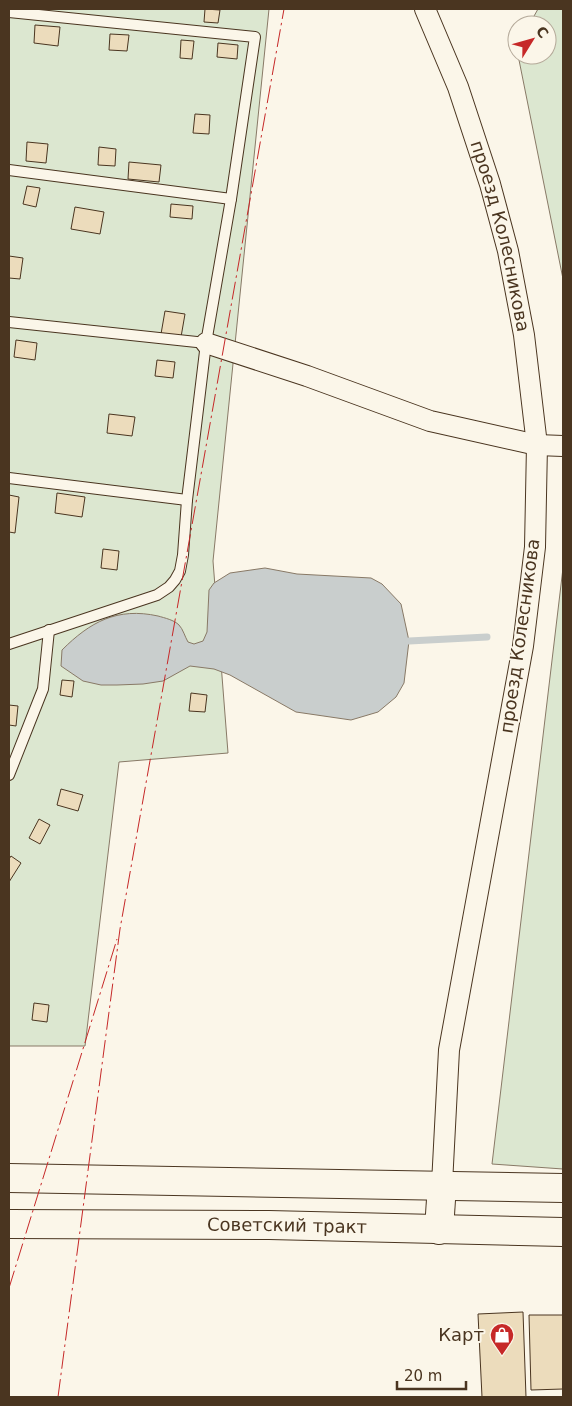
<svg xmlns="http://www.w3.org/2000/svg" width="572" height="1406" viewBox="0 0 572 1406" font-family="'DejaVu Sans',sans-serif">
<rect width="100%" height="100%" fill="#fbf6e9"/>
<!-- green -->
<g fill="#dce7d0" stroke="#887966">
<polygon points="9,9 269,9 213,561 228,753 119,762 85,1046 9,1046"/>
<polygon points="538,9 563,9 563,279 518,55 547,55 547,25 529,25"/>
<polygon points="563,568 563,1169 492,1164"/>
</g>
<!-- water -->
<path fill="#c9cecd" stroke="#887966" d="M265,568L297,574L371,578L382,584L401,604L409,641L404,683L396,697L378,712L351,720L296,712L230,675L214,669L190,666L163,681L143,684L117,685H101L83,681L61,666L62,650C90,622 117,607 158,616C165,618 174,620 179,625C183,629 185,637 188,642L194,644L203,641L207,632L209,590L214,583L230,573Z"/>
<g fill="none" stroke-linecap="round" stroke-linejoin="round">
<!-- stream -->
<polyline stroke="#c9cecd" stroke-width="7" points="409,641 487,637"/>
</g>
<!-- building -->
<g fill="#ecdcbc" stroke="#4a3520">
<polygon points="205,9 220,10 218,23 204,22"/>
<polygon points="35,25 60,27 58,46 34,43"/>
<polygon points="110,34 129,35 127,51 109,50"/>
<polygon points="181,40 194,41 192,59 180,58"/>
<polygon points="218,43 238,45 237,59 217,57"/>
<polygon points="195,114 210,115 209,134 193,133"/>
<polygon points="27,142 48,144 46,163 26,161"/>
<polygon points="99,147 116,149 115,166 98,165"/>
<polygon points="129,162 161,165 159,182 128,179"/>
<polygon points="27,186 40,188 36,207 23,204"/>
<polygon points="171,204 193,206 192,219 170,217"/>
<polygon points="75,207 104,212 100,234 71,229"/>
<polygon points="9,256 23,258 20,279 9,278"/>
<polygon points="165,311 185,314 181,337 161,334"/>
<polygon points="16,340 37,343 35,360 14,357"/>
<polygon points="157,360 175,362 173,378 155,376"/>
<polygon points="109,414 135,417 132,436 107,433"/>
<polygon points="57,493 85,497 82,517 55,513"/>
<polygon points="9,495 19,497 15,533 9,532"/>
<polygon points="103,549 119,551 117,570 101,568"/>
<polygon points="62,680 74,681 72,697 60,695"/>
<polygon points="191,693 207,695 205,712 189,711"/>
<polygon points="9,705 18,706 16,726 9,725"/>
<polygon points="61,789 83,795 78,811 57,805"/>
<polygon points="39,819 50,825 40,844 29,838"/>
<polygon points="11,856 21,863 9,882 9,859"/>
<polygon points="34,1003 49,1005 47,1022 32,1020"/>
<polygon points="523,1312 526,1397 482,1397 478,1314"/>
<polygon points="529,1315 563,1315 563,1389 531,1390"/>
</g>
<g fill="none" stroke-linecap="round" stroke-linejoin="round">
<!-- lane casing -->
<g stroke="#4a3520" stroke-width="12">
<g id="lane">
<polyline points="9,12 255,37 231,199 206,343 187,500 183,555 180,571 175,580 169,587 157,595 9,644"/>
<polyline points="9,170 231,199"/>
<polyline points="9,322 206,343"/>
<polyline points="9,478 187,500"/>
<polyline points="9,775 43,689 49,630"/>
</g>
</g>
<!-- street casing -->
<g stroke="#4a3520" stroke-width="22">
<g id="street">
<path id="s1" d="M425,9L458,87L490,184L508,251L524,335L537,445L535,547L523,646L449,1050L442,1184"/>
<polyline points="206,343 307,376 430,421 537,445 563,446"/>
</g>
</g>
<!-- highway casing -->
<g stroke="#4a3520" stroke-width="30">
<g id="highway">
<polyline points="9,1178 563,1188"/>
<path id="s2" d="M9,1224L269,1225L563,1232"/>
<polyline points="439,1230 442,1184"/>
</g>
</g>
<!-- lane -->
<use href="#lane" stroke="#fbf6e9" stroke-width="10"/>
<!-- street -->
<use href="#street" stroke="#fbf6e9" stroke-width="20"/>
<!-- highway -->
<use href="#highway" stroke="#fbf6e9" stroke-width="28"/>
<!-- power -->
<g stroke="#c62828" stroke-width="1" stroke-dasharray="18 4 2.5 4" stroke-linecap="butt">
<polyline points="9,1288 117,939"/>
<polyline points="58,1397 120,929 284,9"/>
</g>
</g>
<!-- icons -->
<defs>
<g id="shop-pin" transform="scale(1.25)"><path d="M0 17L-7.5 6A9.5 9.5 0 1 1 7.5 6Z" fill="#c62828" stroke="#fbf6e9"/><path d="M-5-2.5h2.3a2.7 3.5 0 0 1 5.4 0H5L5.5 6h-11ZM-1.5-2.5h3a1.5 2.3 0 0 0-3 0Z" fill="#fff"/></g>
</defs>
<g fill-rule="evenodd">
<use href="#shop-pin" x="502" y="1335"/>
</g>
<g text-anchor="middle" stroke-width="4" stroke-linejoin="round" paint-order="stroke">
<!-- street labels -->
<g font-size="18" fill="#4a3520" stroke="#fbf6e9">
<text dy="6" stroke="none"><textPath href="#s1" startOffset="240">проезд Колесникова</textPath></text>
<text transform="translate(520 636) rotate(-82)" y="6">проезд Колесникова</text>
<text dy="6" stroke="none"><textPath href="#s2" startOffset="278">Советский тракт</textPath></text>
</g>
<!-- poi labels -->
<g font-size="18" fill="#4a3520" stroke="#fbf6e9" text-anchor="end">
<text x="484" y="1341">Карт</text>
</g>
</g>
<!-- border -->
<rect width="572" height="1406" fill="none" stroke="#4a3520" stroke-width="20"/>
<!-- north arrow -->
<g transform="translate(532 40) rotate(53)"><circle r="24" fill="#fbf6e9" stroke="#b4a999"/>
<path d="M0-4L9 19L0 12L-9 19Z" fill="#c62828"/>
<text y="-8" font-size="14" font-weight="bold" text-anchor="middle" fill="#4a3520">С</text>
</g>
<!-- scale -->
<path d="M397 1381v8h69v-8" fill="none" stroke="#4a3520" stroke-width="2.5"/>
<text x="404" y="1381" font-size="15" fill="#4a3520" stroke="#fbf6e9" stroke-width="4" paint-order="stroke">20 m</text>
</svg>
